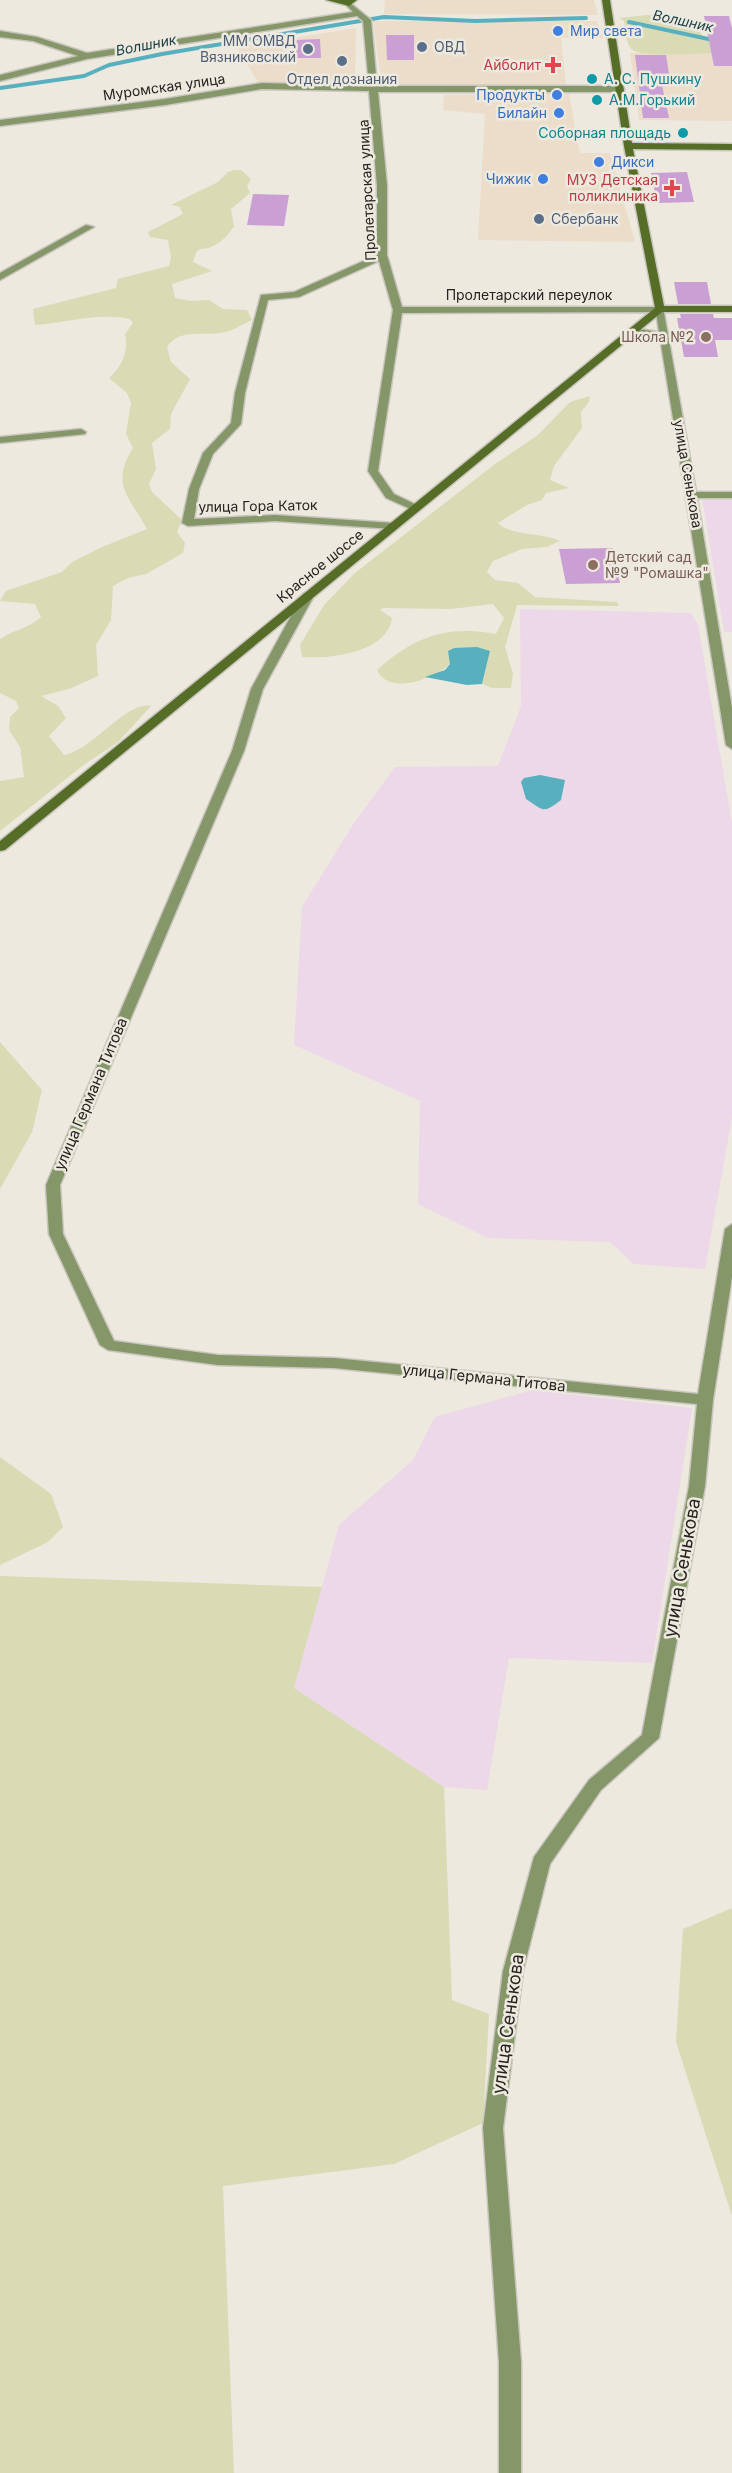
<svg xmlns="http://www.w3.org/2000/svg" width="732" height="2473" viewBox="0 0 732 2473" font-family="Inter,sans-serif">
<rect width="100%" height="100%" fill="#ede9df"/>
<!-- commercial -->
<g fill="#ebddca">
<polygon points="385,0 594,0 598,15 384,14"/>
<polygon points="373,21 597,21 603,38 561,38 566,85 382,86"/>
<polygon points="356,28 355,84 259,84 237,47"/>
<polygon points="630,53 732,53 732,121 639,120"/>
<polygon points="569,94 580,153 610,153 635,242 478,240 485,114 443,110 444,95"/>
</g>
<!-- industrial -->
<g fill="#ecd8e8">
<polygon points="702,498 732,498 732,632 724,632"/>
<polygon points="520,609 691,613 698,625 732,823 732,1117 705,1269 634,1264 610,1242 488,1238 418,1204 420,1101 294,1045 302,907 354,823 395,767 498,766 521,706"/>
<polygon points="533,1390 692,1408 652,1663 509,1658 487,1790 444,1787 294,1688 339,1525 413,1460 435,1417"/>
</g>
<!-- green -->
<g fill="#d8dbb4">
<path d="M647,15L687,17L689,25L699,29L703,37L732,52C714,52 646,59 633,50C626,46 625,27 624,21L619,18Z"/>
<path d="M234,170H241L251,179L247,186L250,193L231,209L234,227C229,233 222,242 215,245C202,253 198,242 193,262L212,271L172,284L175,298L192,301L209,300L223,309L247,310L252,320C243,324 234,330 225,332C206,337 179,327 167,347L171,362L190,379L171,414L170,429L152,443L156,469L149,484L152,492L182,520L177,532L185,543L183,553L146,574L128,578L113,586L111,620L96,645L98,676L69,689L41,696L58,706L66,718L49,736L64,755C93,750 127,700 151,706L118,742L85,764L0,831V781L24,777L20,747L9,730L10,717L19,708L16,701L0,693V639C13,630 30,628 41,617L35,604L0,601L6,591L62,572L72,562L102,547L147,529C129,496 110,485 133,448L126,434L131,403L127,393L109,378C122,367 129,351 125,334L133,323L130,319C98,312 66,323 35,325L33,309L116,288L118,279L169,266L171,258L168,240L150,237L148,232L183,214L180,207L171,205L218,182L228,172Z"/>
<path d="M590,396L589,402L581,412L582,428L554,466L550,480L569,488L546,493L542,500L527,505L498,523C512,537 542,532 560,541L547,547L522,549L493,561L487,572L495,580L518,583L535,597L617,602L619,606L517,605L505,647L513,674L511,688H492L482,684L490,652L448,651L451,663C435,679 388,696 377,670C414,637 446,625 496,634L504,618L493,604L451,609L383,608L380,610L392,618C387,653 330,659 302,657L300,645L324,605L355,573L495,464L538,435L570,402Z"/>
<polygon points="0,1042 42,1090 32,1132 0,1189"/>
<polygon points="0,1457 51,1494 63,1527 48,1542 0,1565"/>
<polygon points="0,1576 322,1587 294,1688 444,1787 452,2000 489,2014 483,2123 394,2164 223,2186 234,2473 0,2473"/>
<polygon points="732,1908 732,2216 676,2042 683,1929"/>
</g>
<!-- water -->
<g fill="#58b0bf">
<polygon points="477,647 490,651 482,684 467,685 425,677 445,670 450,664 448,651 454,648"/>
<path d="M540,775L565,780L561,800C543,814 544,811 526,799L521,782L524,778Z"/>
</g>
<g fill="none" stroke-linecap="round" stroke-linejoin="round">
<!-- stream -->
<g stroke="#58b0bf" stroke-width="4">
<polyline points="629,22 732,44"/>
<polyline points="0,88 84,76 109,65 162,54 384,17 475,21 586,18"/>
</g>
</g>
<!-- building -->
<g fill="#c99fd4">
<polygon points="704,16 729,16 732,28 732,66 714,66"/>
<polygon points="386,35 414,35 414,60 387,60"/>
<polygon points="320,39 321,58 296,58 295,40"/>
<polygon points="635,55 666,55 670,80 661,80 669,118 643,118"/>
<polygon points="687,172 694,202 657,203 651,173"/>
<polygon points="253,194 289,195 284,226 247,225"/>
<polygon points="674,282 707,282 711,304 678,304"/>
<polygon points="680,314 713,314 714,318 732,318 732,340 715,340 718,357 684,357 677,318 681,318"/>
<polygon points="613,548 620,583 566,584 559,549"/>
</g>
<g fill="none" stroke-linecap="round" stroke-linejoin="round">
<!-- street casing -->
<g stroke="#c9c6bd" stroke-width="3">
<g id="street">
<polygon points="349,2 371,20 377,86 620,86 624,89 620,92 378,92 387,186 387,255 402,307 663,307 696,492 732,492 732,498 697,498 732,708 732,749 726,745 660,338 627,331 632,328 659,332 656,312 402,313 378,471 394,494 419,506 419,510 415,511 386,498 368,471 393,310 379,261 299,297 268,300 245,393 241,424 213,454 199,489 194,519 275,515 393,523 399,526 393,529 275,521 188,526 182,523 189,489 203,453 231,423 235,393 261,295 294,292 377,255 377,186 369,91 262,89 165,105 0,126 0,120 165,99 262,83 369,86 363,21 357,16 87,59 0,81 0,75 78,56 33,41 0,37 0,31 37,37 87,53 353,12 345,4"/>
<polygon points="86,225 94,227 0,280 0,273"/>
<polygon points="81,429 86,432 85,434 0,443 0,437"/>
<polygon points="309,591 315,594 263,689 244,751 60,1185 63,1234 114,1341 218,1355 334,1358 698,1394 725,1229 732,1224 732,1277 713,1400 705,1486 659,1738 601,1790 550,1864 523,1971 503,2128 521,2362 521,2473 499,2473 499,2362 483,2128 503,1971 534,1857 589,1780 642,1735 689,1486 697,1404 334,1368 218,1365 108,1350 100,1345 49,1234 46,1185 232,751 251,689 303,594"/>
</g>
</g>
<!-- secondary casing -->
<g stroke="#c9c6bd" stroke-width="3">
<g id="secondary">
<polygon points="326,0 357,0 349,6"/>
<polygon points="602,0 610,0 632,143 732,144 732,150 633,149 664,306 732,306 732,312 662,312 5,850 0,851 0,841 655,308 624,146"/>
</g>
</g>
<!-- street -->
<use href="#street" fill="#859669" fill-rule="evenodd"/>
<!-- secondary -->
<use href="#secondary" fill="#566d27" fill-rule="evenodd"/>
</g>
<!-- markers -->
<g fill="#3f7fe0" stroke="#ede9df" stroke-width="2">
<circle cx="558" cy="31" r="6"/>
<circle cx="557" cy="95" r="6"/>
<circle cx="559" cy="113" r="6"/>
<circle cx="599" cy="162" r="6"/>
<circle cx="543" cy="179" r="6"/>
</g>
<g fill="#5c6f8a" stroke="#ede9df" stroke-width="2">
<circle cx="422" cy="47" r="6"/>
<circle cx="308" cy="49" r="6"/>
<circle cx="342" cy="61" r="6"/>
<circle cx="539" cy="219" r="6"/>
</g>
<g fill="#e0444e" stroke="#ede9df" stroke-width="2">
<path d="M550 56h6v6h6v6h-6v6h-6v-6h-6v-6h6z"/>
<path d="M669 179h6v6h6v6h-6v6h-6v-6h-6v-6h6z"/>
</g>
<g fill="#0f9aa8" stroke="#ede9df" stroke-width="2">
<circle cx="592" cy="79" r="6"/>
<circle cx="597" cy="100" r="6"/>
<circle cx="683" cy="133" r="6"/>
</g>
<g fill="#8d6e63" stroke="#ede9df" stroke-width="2">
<circle cx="706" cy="337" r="6"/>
<circle cx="593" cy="565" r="6"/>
</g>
<g text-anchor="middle" stroke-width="5" stroke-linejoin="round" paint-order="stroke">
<!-- far-water labels -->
<g font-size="14" font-style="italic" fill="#184148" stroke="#ede9df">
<text transform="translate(683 21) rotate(12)" y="5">Волшник</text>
<text transform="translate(146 45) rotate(-11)" y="5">Волшник</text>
</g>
<!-- far-shop labels -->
<g font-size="14" fill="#366cbe" stroke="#ede9df" text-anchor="end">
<text x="570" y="36" text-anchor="start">Мир света</text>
<text x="545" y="100">Продукты</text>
<text x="547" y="118">Билайн</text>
<text x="611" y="167" text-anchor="start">Дикси</text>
<text x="531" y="184">Чижик</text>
</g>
<!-- far-service labels -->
<g font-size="14" fill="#4e5e75" stroke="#ede9df" text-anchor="start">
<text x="296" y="46" text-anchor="end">ММ ОМВД<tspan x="296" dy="16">Вязниковский</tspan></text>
<text x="434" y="52">ОВД</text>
<text x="342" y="84" text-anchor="middle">Отдел дознания</text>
<text x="551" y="224">Сбербанк</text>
</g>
<!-- far-health labels -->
<g font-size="14" fill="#be3a42" stroke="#ede9df" text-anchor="end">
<text x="541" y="70">Айболит</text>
<text x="658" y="185">МУЗ Детская<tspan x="658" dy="16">поликлиника</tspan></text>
</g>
<!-- far-culture labels -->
<g font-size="14" fill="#0d838f" stroke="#ede9df" text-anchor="start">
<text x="604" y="84">А. С. Пушкину</text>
<text x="609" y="105">А.М.Горький</text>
<text x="671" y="138" text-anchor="end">Соборная площадь</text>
</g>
<!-- far-street labels -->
<g font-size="14" fill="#262421" stroke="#ede9df">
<text transform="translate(164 87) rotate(-8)" y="5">Муромская улица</text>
<text transform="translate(367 190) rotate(-93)" y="5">Пролетарская улица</text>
<text x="529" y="300">Пролетарский переулок</text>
<text transform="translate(688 474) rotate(80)" y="5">улица Сенькова</text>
<text transform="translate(258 506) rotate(-1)" y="5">улица Гора Каток</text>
<text transform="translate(320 566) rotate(-39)" y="5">Красное шоссе</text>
</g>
<!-- far-education labels -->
<g font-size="14" fill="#785e54" stroke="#ede9df" text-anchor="end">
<text x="694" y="342">Школа №2</text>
<text x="605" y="562" text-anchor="start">Детский сад<tspan x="605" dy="16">№9 "Ромашка"</tspan></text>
</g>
<!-- street labels -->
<g font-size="15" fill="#262421" stroke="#ede9df">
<text transform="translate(91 1094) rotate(-67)" y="5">улица Германа Титова</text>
<text transform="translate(484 1378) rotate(6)" y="5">улица Германа Титова</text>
</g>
<!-- near-street labels -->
<g font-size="18" fill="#262421" stroke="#ede9df">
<text transform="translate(682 1568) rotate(-80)" y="6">улица Сенькова</text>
<text transform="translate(508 2024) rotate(-82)" y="6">улица Сенькова</text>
</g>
</g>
</svg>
